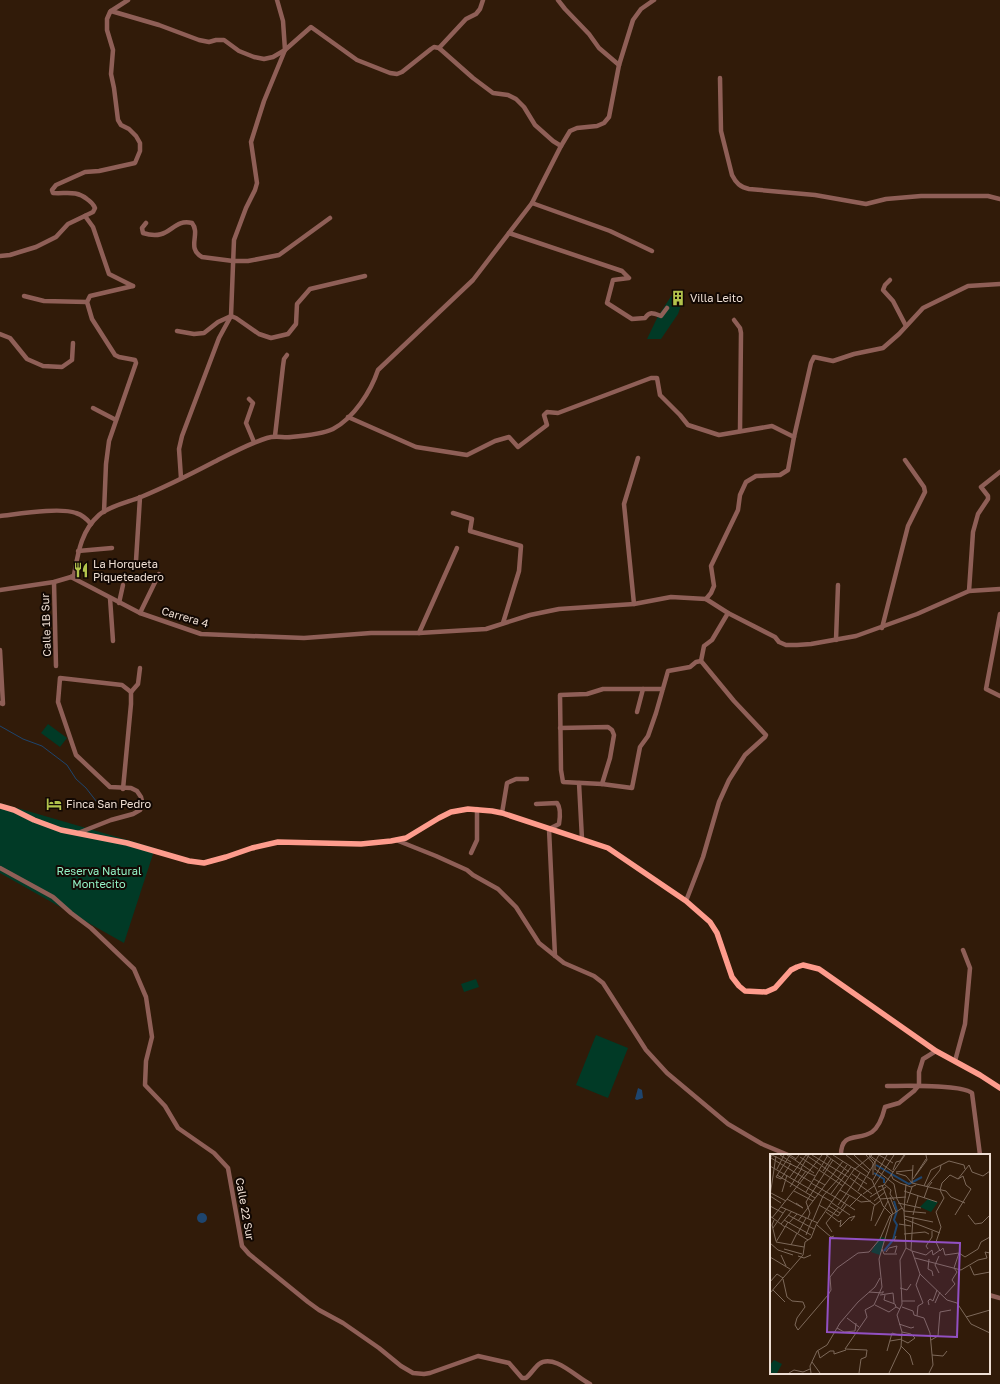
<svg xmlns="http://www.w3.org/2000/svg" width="1000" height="1384" viewBox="0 0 1000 1384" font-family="'Golos Text',sans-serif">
<rect width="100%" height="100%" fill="#311b09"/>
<!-- green -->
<g fill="#013a26">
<polygon points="674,292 684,297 678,314 661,339 647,339 658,316"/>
<polygon points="48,724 67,738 60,747 41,733"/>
<polygon points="0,803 155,848 124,943 0,873"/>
<polygon points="476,979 479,987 464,992 461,984"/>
<polygon points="596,1035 628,1048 608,1098 576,1085"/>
</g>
<!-- water -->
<g fill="#1e456e">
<polygon points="638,1088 642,1090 643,1098 637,1100 635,1099"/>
<circle cx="202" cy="1218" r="5"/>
</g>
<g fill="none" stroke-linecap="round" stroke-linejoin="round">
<!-- stream -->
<polyline stroke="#1e456e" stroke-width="1" points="0,726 23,739 42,746 67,765 76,779 86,788 100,806 109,809"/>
<!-- minor -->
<g stroke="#8f5f57" stroke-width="4.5">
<polyline points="558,0 565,9 589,34 599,48 619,65"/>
<polyline points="111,11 159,25 199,40 209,42 216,40 224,40 239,51 254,57 264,59 273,57 285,50 311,27 357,60 390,73 397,74 402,72 431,49 434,47 439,48 473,78 493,93 508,95 516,99 524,107 535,125 553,141 561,146"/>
<polyline points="111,11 128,0"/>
<polyline points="439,48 466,19 476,14 480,9 483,0"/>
<path d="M720,78L721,131L732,175C736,183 740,187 749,189L815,195L866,204L886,199L921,196H988L1000,199"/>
<polyline points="532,203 610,231 652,251"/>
<polyline points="85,216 93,227 109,274 133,286"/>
<path d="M146,223L142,228L143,233C171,242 171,218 192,223C201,234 186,248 202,257L233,261H248L279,255L330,218"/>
<path d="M509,233L622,271L629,278L613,280L607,303L632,319L645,318C650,311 653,313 661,316L667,308"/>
<path d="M0,256L10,255L36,247L56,237L68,224L93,212L95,208C93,203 91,202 87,199C76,190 66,194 53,193L52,190L56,185L85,172L99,171L135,163L140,151V143L136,136L129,129L121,125L118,120L114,88L111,74L113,50L107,30V19L110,12"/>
<polyline points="890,280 885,285 883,290 893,301 906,326"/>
<polyline points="24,296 44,301 87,302"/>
<polyline points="734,320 740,328 741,333 740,431"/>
<polyline points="177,331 194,334 204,333 218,322 231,316 236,318 259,334 271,338 288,334 296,324 297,304 310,289 365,276"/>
<polyline points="0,334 10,338 27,359 43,366 62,367 72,360 73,343"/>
<polyline points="249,399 253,403 246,423 254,442"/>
<polyline points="93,408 116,420"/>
<polyline points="348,417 416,447 467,455 495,441 509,437 518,447 547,425 544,415 547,412 558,413 651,378 657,378 660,395 680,415 688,425 719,435 772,426 794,437"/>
<polyline points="275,436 283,366 284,359 287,355"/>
<polyline points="181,478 179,449 182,436 219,338 231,316 234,240 246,208 255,190 257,183 251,142 264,101 285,50 283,21 277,0"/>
<polyline points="104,512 106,464 109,441 136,363 135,360 119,357 115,355 92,319 87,302 90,296 133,286"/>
<polyline points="453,513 472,519 470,531 521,546 519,571 503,623"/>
<path d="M0,516C18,514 60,507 76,513C82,515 87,519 91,524"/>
<polyline points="78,551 112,548"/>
<polyline points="136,561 140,497"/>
<polyline points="71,577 140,613 201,634 304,638 371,633 419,633 486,629 530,615 559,609 634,604 671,597 706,599 728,613 775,637 779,642 786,645 797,645 811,644 856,636 917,614 969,591 1000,589"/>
<path d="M71,577L74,575C78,553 81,531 99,515C109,506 129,502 141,497C165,487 189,475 212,463C230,454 248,444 267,438C276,435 283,438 291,437C303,436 323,434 333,429C354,418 371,391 378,370L473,280L532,203L561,146L570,131L577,128L597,126L604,123L609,117L619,65L633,20L641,9L654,0"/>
<polyline points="54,582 56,666"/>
<polyline points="0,590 54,582 71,577"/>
<polyline points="969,591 973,532 978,514 988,499 988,496 981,487 1000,472"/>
<polyline points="110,598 113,641"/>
<polyline points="706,599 711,593 714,586 711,566 738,510 740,495 746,482 756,476 780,475 788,470 794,437 811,363 814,357 833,361 854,354 883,348 899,334 923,308 968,286 1000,284"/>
<polyline points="119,603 123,585"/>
<polyline points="634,604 624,504 638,458"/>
<polyline points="140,613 159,574"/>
<polyline points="1000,614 986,689 1000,696"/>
<polyline points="882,628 908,526 925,492 924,487 905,460"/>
<polyline points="419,633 457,548"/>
<polyline points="836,640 838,585"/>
<polyline points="0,650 3,704 0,703"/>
<polyline points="663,689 603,689 587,694 560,695 561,770 563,782 602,784 632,788 640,747 648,736 656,713 668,671 690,667 696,662 701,661"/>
<polyline points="131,692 138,684 140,668"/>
<polyline points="637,712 643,689"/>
<polyline points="560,728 608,727 612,730 614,735 610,758 602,784"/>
<polyline points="579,783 582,839"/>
<polyline points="123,789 131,704 131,692"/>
<path d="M536,804L557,803C561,808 560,818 559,824L549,829L555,956"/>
<polyline points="502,813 507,783 516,779 527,779"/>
<polyline points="78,833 111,820 133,814 140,810 143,805 141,797 137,791 131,788 110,787 76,755 58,702 60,678 122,685 131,692"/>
<polyline points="396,840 436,856 467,870 473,875 498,889 516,907 539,943 564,963 594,976 603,983 646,1050 667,1073 728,1124 762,1144 788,1155"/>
<polyline points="471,853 477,840 477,809"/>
<path d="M0,868L53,897L71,913L91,928L134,969L146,997L152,1037L146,1061L145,1085L165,1106L178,1128L214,1153L228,1168L242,1246L249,1254L308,1302L319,1310L343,1323L379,1348L401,1366L413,1373L424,1374L430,1373L478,1356L509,1363L522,1378H526C531,1374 534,1368 539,1364C554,1353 577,1378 590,1384"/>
<polyline points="686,901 703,857 719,802 729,780 745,755 765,737 766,735 734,701 701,661 704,646 712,640 728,613"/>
<polyline points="955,1061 965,1024 970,968 963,950"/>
<path d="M887,1086C904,1086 960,1084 972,1093L980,1155"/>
<path d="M841,1155C841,1131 859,1141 872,1132C879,1127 883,1115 885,1107L899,1103L914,1091L919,1085V1072L923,1059L936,1051"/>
<polyline points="989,1295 1000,1298"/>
</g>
<!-- major -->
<polyline stroke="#fe9c8d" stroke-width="5.5" points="0,806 14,810 34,820 61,830 127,843 189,861 204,863 226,857 252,848 278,842 361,844 391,841 406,838 439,818 451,812 468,809 492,811 502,813 608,848 686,901 710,922 717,933 732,977 739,986 745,991 766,992 775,988 791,970 797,967 803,965 819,969 936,1051 980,1075 1000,1088"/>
</g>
<!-- icons -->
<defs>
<g id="building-bare" transform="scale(1.2)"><path d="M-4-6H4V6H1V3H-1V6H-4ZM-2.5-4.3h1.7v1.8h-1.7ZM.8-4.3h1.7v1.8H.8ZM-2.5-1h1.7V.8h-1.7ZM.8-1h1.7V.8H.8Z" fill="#b2c34c" stroke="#120803" stroke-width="2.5" paint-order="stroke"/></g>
<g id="restaurant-bare" transform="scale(1.2)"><path d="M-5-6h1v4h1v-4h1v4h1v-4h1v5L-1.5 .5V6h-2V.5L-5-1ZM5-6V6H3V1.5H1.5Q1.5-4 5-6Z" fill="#b2c34c" stroke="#120803" stroke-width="2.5" paint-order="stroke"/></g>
<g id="hotel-bare" transform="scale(1.2)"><path d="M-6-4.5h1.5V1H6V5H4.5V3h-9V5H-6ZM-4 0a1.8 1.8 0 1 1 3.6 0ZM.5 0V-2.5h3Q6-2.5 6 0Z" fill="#b2c34c" stroke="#120803" stroke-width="2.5" paint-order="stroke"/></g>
</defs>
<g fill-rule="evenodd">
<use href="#building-bare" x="678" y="298"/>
<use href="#restaurant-bare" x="81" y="570"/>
<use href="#hotel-bare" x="54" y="804"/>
</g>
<g text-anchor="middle" stroke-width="4" stroke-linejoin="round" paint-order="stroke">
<!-- poi labels -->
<g font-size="11" fill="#efdfd4" stroke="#120803" text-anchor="start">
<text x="690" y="302">Villa Leito</text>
<text x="93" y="568">La Horqueta<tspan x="93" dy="13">Piqueteadero</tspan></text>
<text x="66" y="808">Finca San Pedro</text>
</g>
<!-- street labels -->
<g font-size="11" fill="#efdfd4" stroke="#120803">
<text transform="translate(185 617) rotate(16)" y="4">Carrera 4</text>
<text transform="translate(46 625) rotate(-92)" y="4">Calle 1B Sur</text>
<text transform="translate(245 1209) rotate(80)" y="4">Calle 22 Sur</text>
</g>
<!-- park labels -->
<g font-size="11" fill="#93f3c6" stroke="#120803">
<text x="99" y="875">Reserva Natural<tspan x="99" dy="13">Montecito</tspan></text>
</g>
</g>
<!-- overview -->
<g transform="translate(770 1154)">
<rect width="220" height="220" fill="#311b09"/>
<path d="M158,45L168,48L161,58L150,53ZM110,83L116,84L110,101L101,98ZM4,206L12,210L7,219H0V211Z" fill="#013a26"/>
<path fill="none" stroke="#1e456e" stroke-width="2" d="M106,11L139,30L152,23M104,19L114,25V29M114,97L123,86L127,71L124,66L127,57L124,47"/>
<path fill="none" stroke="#7d695a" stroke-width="1" d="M10,1L21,8M17,1L25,6L29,1M36,1L51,11M42,1L78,23M56,1L79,18M63,1L102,26M76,1L99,19M84,1L100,16M96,1L103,9V21M99,1L123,18M109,1L123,9M99,2L105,8V16M30,3L48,15M1,4L41,28M0,5L2,1L45,22M25,6L44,19M21,9L11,25L6,23L20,1L26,5M199,11L202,18L213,22L220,17M0,12L62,48M52,12L105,51M31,14L39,1M7,15L14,1M85,15L102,1M105,15L124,30L127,45L134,57L136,94M49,16L73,32M123,16L126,8L130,7L134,1M53,17L61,5M126,18L143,16M126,19L136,22L142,29L176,37L181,43L195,49M82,20L97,30M121,20L123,25L130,29L141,33L146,31M7,21L45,44M97,22L109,1M145,22L156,5M20,23L36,1M68,24L77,11M80,24L102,40M44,25L55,31M143,25L157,6L156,1M188,25L180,21L172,29L170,36L174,44L166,58L171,73L166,88L170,97L173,94L175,101L189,99M188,25L199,11M103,26L117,1M28,28L36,17M41,29L65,43M142,29L143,11M114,30L121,36L120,40L124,46M112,31L123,60M154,32L161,16L179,7L194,11L195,15M20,33L32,14M108,33L114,31L135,1M156,33L170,16L171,11M70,36L91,48L101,47M24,37L43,47M88,37L96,23M134,37L167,48M12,38L17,21M36,38L58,1M1,39L16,47M61,40L81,13M76,40L90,19M93,40L104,32L124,1M0,42L6,2M0,42L11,49M65,43L85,56M100,43L116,33M120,43L126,58M154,44L158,33L162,28M17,45L33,54L26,49M110,45L136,43M104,47L115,38M62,49L80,61M128,49L151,54M137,49L142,33M49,51L68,62L77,50M68,51L76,40M0,52L13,59M59,52L70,59M80,52L92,40M11,53L48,69M71,54L79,42M134,57L136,30M134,57L156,59M56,58L69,68L71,66L70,73L79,64L85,62L81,67M18,61L44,75M143,61L148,42M185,61L201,35L196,31L193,22L188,25M198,61L205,70L212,69L220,61M0,62L15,73M134,62L163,68M2,64L52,1M38,64L40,59L36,48L63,6M134,65L170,79M4,66L2,71L6,87M14,66L41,81M43,66L53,42L69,24M28,67L73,7M101,67L104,52L110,47M18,68L6,88L34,93M19,69L27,60M11,70L22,57M129,70L141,72M47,71L61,83L64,82M15,72L38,86M105,72L118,47M3,74L16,55M62,78L56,69L69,53M28,79L36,64M134,80L155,78L159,80M36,81L42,66M126,82L124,87H135M0,89L8,96L23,101M21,91L27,79M136,94L142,97L150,120L177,146L187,149L201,170L220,179M14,95L32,100M112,95L114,100H127M158,95L156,92L162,83V77M141,96L143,63M142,97L156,101L162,96L163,101L170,96M116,98L119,94L127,92L125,99M11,101L16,112M28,102L34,104L41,101M0,103L20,115M145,104L191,116L208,106L217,104L215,98L220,99M159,105L158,115L162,117L163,122M200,112L204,121L220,118M169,119L165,111L169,102M13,125L17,143L22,147L33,148L35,153L27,164L25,171L28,176L58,141L61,136L60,123L67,114L88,99L99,98L110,85L120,62L132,54M0,128L7,120L13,124M130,134L137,136L141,130M3,136L15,148M99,138L113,139V137M0,139L33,101L35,88L41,84L46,71L85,14M110,141L123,139L124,149M115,141L114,146L125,150L126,153M175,141L185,130L182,126L187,118L184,114L189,99L195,103L208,95L211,88L220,83M132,147H145M165,149L170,138M105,151L119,158L126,153L130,155M159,151L158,147L160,145L163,147L167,136M132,153L143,157L144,161L154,164L160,179L163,211L159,219M147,162L148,152L153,149L146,131L150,120M196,163L220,156M77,164L89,173M129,170L141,174L144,173M67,174L74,178L85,177L86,169M132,186L138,189L145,184L141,180L132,178M161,186L168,182L170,158L181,156M120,187L132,185M131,192L140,201L143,211M48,197L50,204L60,197H64V200L76,196M117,197L122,179L132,182M162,201L173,202L177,197M42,208L50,219M19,219L24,216L33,218L40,215M41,219L40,212L47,197L57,191L70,169L88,148L105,133L110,124M89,219L91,205L96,203L97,196L75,195L97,163L95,156L104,151L112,133L109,105L122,61L113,52L102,26M119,219L131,193L132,178L127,161L132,150L130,106L136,94"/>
<path fill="#9250c3" fill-opacity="0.15" stroke="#9250c3" stroke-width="2" d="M60,84L190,89L187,183L57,178Z"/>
<rect width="220" height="220" fill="none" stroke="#efdfd4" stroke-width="2"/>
</g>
</svg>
